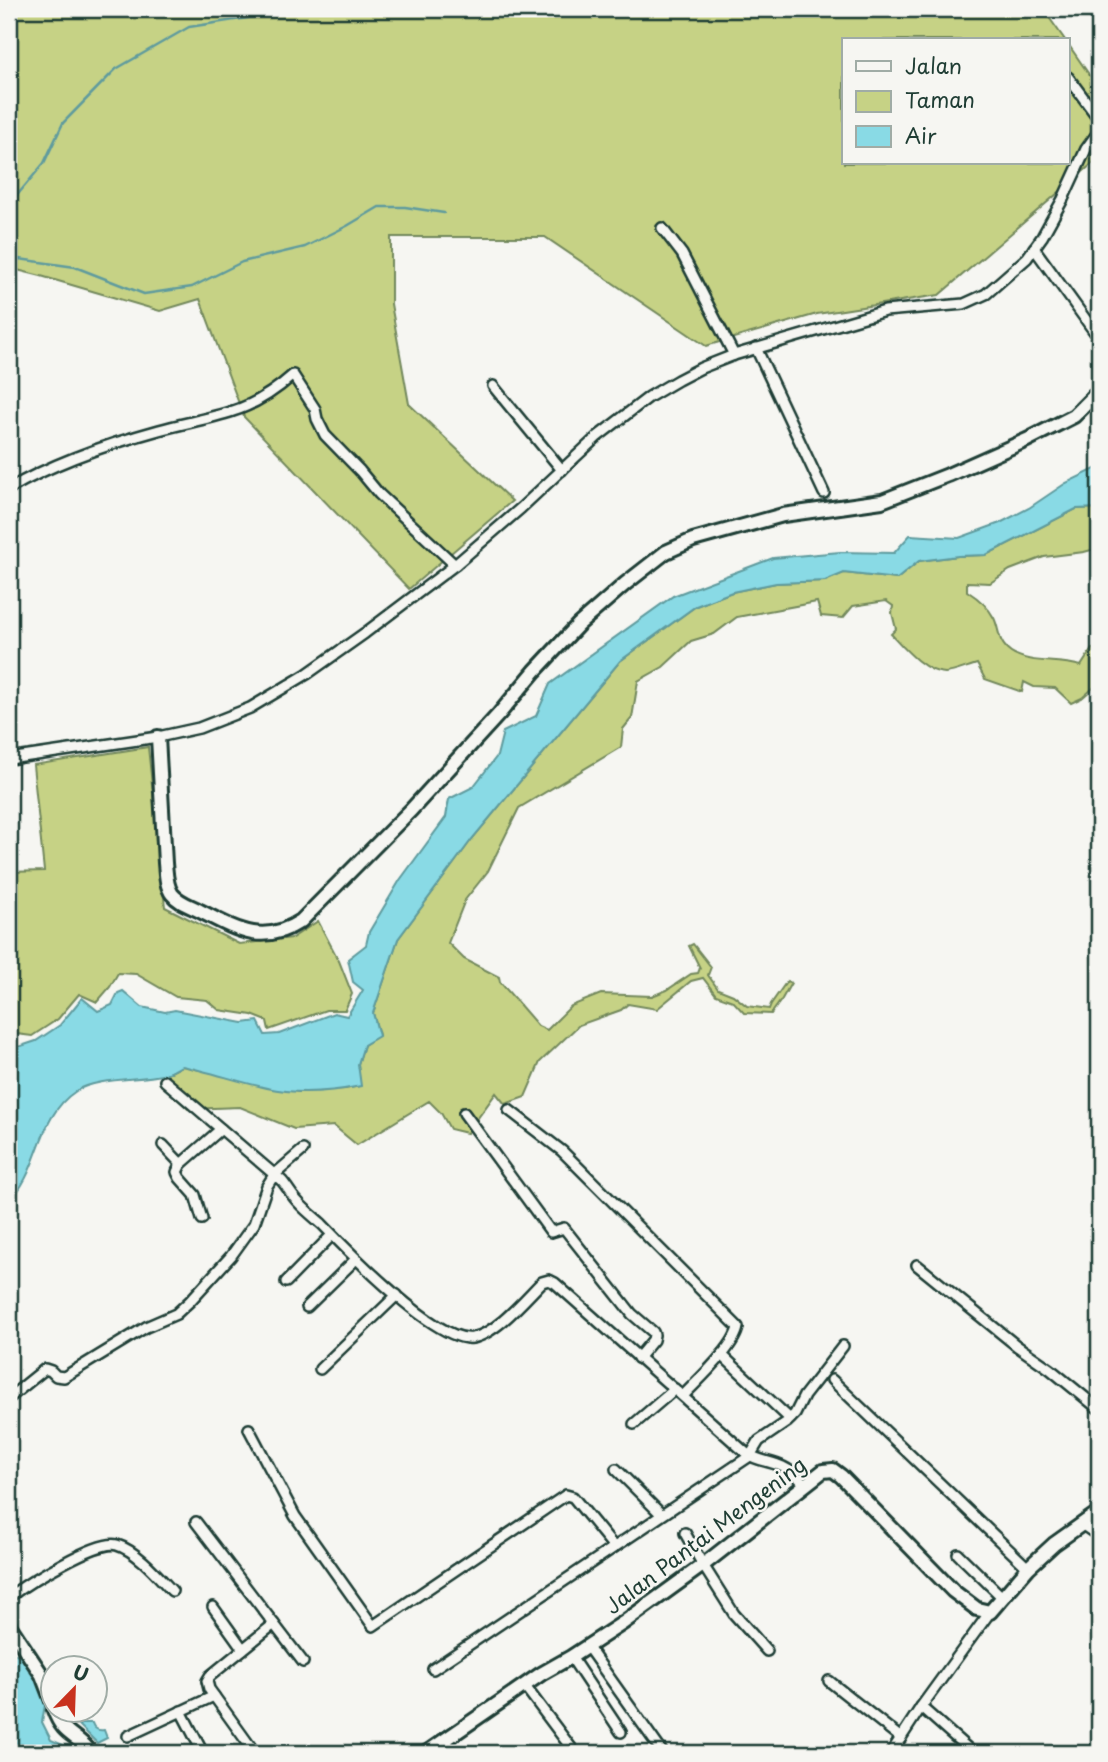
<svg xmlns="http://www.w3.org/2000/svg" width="1108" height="1762" viewBox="0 0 1108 1762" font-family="'Playpen Sans',sans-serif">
<rect width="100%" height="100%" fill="#f6f6f2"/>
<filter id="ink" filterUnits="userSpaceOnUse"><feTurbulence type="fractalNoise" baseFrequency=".0143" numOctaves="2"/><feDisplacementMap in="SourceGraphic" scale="14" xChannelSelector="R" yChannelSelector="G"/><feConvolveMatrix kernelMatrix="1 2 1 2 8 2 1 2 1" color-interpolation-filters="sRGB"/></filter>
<g filter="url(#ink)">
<!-- green -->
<g fill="#c6d285" stroke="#72885c" stroke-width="2">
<polygon points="9,9 1043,9 1065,40 844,40 844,163 1068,163 1068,44 1099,89 1099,158 939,295 817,314 706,346 545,237 391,237 391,304 409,404 512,501 409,589 244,417 200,299 160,311 41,276 9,268"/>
<path d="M1099,508V548L1084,552L1044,557L1010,570L990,583L967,582V591C978,598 988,606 994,618C1000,630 997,642 1011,652C1030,665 1059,659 1081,666L1092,649L1099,648V683L1082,698L1071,703L1055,688L1034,687L1024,682L1022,692L985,679L977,664C969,666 953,673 945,673C924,672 904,648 891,634L896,629L892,613L893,606L886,601L853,606L843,618L821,616L817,602L737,617L714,634L691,641L663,667L638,681L632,718L623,729L621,747L519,808L488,871L465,900L448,943L464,959L499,977L500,982L538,1026L547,1030L571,1006L601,994L652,996L667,990L691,974L698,973L700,968L689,946L693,944L711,967L708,975L718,989L733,995L747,1006L769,1009L771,1004L787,981L791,983L782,999L771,1014L744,1013L733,1001L716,995L703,978L691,981L657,1009L628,1004L621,1010L579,1025L540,1062L525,1097L505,1104L496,1093L467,1133L450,1129L441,1113L429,1101L357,1145L334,1126L294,1129L240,1107L188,1109L161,1083L165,1075L182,1066L299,1092L345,1089L360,1086L358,1064L364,1045L379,1035L373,1013L398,939L472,839L620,661L696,606L732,592L776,583L825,581L844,573L897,579L919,561L958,556L986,555L1076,509Z"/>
<polygon points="148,747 165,907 239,944 292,938 318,921 339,961 352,994 345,1010 326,1010 269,1030 267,1021 252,1015 219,1010 207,1000 176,997 136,974 118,973 110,987 97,1002 79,994 58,1019 32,1036 9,1033 9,872 44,871 33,765"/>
</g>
<!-- water -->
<g fill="#89dae5" stroke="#5f9b9e" stroke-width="2">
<path d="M1099,467V508L1076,509L986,555L958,556L919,561L897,579L844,573L825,581L776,583L732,592L696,606L620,661L472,839L398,939L373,1013L379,1036L364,1045L358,1064L361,1086C331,1092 298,1095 267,1088C239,1082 211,1072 182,1066C176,1069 169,1074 162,1075C139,1080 95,1078 76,1091C36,1117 40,1173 9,1201V1050L36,1041L60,1025L82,998L98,1011L112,1005L118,993L123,991L142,1007L165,1012L175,1010L243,1023L258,1021L265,1035L279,1034L334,1013L347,1016L363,990L353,982L348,959L366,945L369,932L400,880L446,817L449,799L473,787L497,756L503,732L536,716L550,684L673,596L773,558L840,552L894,553L910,535L959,538L1000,523L1029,508L1066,483Z"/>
<polygon points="9,1652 26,1657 46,1699 42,1722 51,1740 75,1750 78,1753 9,1753"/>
<path d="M85,1723H92C94,1729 98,1731 104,1730L107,1738L97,1743L79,1725Z"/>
</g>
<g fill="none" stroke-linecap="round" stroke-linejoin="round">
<!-- stream -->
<g stroke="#5f9b9e" stroke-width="2.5">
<polyline points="9,205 44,163 63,123 116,69 189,27 274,14 286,9"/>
<polyline points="9,263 19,259 75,267 144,294 192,287 242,262 305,247 347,226 379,207 405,207 444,213"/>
</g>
<!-- street casing -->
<g stroke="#1f3d34" stroke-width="14">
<g id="street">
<polyline points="1068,77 1099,119"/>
<polyline points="662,228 682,254 734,355"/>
<polyline points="1034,248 1099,338"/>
<polyline points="756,348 824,493"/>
<polyline points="493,386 562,470"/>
<path d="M9,489C55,462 108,444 159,430C184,423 209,419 233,411C256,404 275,391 293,375L315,409L317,419L325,435L360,471L379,494L455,565"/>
<polyline points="9,759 158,737 199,728 250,708 307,674 365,633 455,565 521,508 597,437 649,397 678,380 701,368 734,355 885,311 964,304 986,294 1027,258 1042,237 1063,199 1086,149 1099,131"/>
<path d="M165,1081L282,1181C288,1188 292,1196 298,1202C305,1210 314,1217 322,1224C347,1250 437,1343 472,1338C496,1334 525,1299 542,1282L549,1280L555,1283L746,1453C757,1461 771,1461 783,1467C792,1471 799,1478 805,1484"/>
<path d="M509,1110L562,1151L738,1327C735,1347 698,1380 683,1396"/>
<polyline points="464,1113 551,1232 564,1228 632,1314 653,1332 654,1335 653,1340 638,1358"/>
<polyline points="163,1145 181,1164"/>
<polyline points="202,1219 195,1195 180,1178 177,1172 181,1164 221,1129"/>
<polyline points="917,1265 1017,1346 1050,1369 1099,1409"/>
<polyline points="286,1282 332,1235"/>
<polyline points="307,1307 356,1259"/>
<polyline points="722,1355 790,1419"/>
<polyline points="320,1369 397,1295"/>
<polyline points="832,1380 1028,1568"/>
<polyline points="9,1398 45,1369 51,1371 56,1376 64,1377 146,1327 176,1314 190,1301 231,1256 254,1224 267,1186 274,1175 303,1150"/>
<polyline points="634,1424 675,1389"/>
<polyline points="249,1429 295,1516 373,1626 566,1495 573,1497 614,1547"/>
<polyline points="616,1469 661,1514"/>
<polyline points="196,1522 303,1662"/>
<polyline points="1083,1525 1099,1536"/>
<polyline points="685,1533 703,1565 734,1614 767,1651"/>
<polyline points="958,1554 1002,1597"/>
<path d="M9,1597C26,1584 98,1539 117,1545C137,1551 158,1576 172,1591"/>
<polyline points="213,1607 243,1649"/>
<polyline points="587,1646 663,1753"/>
<polyline points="571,1657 621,1732"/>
<polyline points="433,1669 750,1456 759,1441 787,1422 795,1414 804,1396 843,1346"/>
<polyline points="829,1681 901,1738"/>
<polyline points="524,1685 575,1753"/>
<polyline points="921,1707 973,1753"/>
<polyline points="181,1711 203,1753"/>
<polyline points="128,1736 214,1696"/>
<polyline points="445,1740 454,1753"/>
<polyline points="255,1753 209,1689 207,1681 210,1676 274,1624"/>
<polyline points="891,1753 921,1707 990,1612"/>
</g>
</g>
<!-- secondary casing -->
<g stroke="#1f3d34" stroke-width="18">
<g id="secondary">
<path d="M158,737L165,863C166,873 166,886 172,894C179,903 191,906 200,911C237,930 263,946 301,921L411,810L499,714L535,671L578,625L625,584L666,552L693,540L783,515L882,501L948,475L1027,440L1074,416L1099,391"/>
<polyline points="9,1625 42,1675 52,1701"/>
<path d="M54,1710C64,1738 77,1733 91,1753"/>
<polyline points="426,1753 541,1674 571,1657 623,1623 703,1565 823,1471 833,1470 841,1476 953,1591 977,1609 990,1612 1028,1568 1054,1544 1099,1512"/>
</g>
</g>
<!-- street -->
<use href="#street" stroke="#f6f6f2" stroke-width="9"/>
<!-- secondary -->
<use href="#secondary" stroke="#f6f6f2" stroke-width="12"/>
</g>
</g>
<g text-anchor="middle" stroke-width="5" stroke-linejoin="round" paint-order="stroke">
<!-- street labels -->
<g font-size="21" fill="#1f3d34" stroke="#f6f6f2">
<text transform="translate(706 1536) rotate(-37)" y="7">Jalan Pantai Mengening</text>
</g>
</g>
<!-- margin -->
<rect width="1108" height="1762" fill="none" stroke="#f6f6f2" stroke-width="35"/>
<rect x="18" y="18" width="1073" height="1727" fill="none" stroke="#1f3d34" stroke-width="2.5" filter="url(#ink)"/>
<!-- legend -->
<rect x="842" y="38" width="228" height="126" fill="#f6f6f2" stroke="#a0aca6" stroke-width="2"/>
<rect x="856" y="61" width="35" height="10" fill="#f6f6f2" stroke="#a0aca6" stroke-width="2"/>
<text x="905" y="74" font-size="21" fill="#1f3d34">Jalan</text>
<rect x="856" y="91" width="35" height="21" fill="#c6d285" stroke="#a0aca6" stroke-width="2"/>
<text x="905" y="108" font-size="21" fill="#1f3d34">Taman</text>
<rect x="856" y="126" width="35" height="21" fill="#89dae5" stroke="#a0aca6" stroke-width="2"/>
<text x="905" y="144" font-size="21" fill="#1f3d34">Air</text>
<!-- north arrow -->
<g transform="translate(74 1689) rotate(23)"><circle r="33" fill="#f6f6f2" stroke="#a0aca6" stroke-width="2"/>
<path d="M0-5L12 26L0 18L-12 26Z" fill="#c8321e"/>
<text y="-10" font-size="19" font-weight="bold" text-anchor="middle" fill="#1f3d34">U</text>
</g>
</svg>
